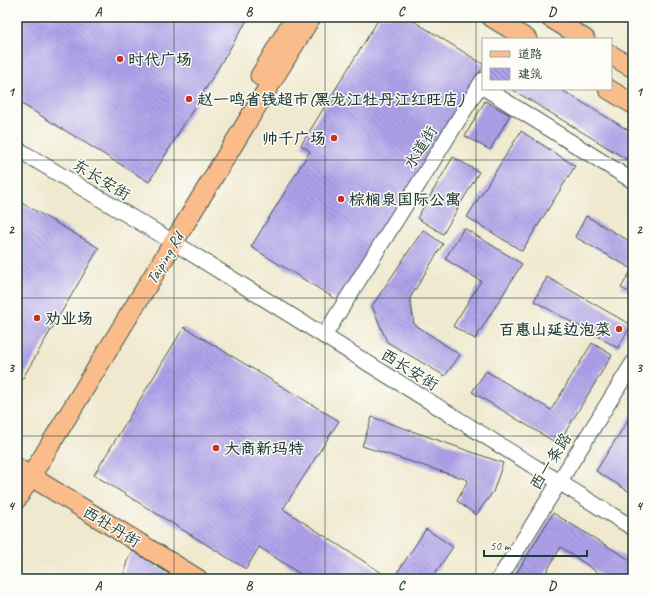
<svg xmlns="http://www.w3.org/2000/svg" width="650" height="596" viewBox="0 0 650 596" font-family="Caveat,'LXGW WenKai TC',sans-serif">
<defs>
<pattern id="building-back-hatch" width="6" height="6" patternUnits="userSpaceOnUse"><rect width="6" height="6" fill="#aea0ea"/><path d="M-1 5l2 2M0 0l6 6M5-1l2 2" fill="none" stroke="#8d84be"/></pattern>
</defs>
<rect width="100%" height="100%" fill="#fdfcf7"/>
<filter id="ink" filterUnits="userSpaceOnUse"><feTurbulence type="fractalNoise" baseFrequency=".025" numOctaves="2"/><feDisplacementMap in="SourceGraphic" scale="8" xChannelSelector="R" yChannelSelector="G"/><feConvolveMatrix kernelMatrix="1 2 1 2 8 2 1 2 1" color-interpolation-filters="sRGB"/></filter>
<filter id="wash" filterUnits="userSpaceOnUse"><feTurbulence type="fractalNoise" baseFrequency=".012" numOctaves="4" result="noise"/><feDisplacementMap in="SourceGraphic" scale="16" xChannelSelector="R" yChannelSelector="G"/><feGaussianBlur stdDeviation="0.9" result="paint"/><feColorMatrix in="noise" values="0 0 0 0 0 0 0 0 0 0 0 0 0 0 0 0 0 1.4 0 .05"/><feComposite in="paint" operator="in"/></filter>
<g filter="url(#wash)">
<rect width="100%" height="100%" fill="#f0e9cf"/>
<g id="blocks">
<!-- building -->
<g fill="url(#building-back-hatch)">
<polygon points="17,17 249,17 149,182 17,101"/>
<polygon points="380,17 407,17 483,64 483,67 339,301 251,247 310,151 301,145"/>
<polygon points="617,17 633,17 633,27"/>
<polygon points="513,89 560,89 633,133 633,163 513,90"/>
<polygon points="485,101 510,115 490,150 465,136"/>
<polygon points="521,131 575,166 522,251 467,217"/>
<polygon points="453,157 479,172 443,234 417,218"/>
<polygon points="17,200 99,248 17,388"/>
<polygon points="586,216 633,243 633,294 621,288 632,269 575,237"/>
<polygon points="464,228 522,264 475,339 453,326 481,281 445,259"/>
<polygon points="423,230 443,244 410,298 414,324 460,355 445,376 387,342 372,306"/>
<polygon points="547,277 631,325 618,348 534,301"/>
<polygon points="184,327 339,421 283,509 391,579 308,579 259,547 246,569 94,475"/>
<polygon points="592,343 612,355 558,444 472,392 486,371 551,410"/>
<polygon points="633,412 633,494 596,471"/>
<polygon points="372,417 503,463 493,492 476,515 457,501 468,480 362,446"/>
<polygon points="553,513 633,562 633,579 607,579 561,547 542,579 513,579"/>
<polygon points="426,529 453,547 431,579 393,579"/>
<polygon points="133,551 177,579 125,579 124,573 127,561"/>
</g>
</g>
</g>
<g filter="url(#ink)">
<use href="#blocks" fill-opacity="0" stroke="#3e574b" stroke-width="1"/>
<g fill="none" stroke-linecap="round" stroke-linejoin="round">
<!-- minor casing -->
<g stroke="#3e574b" stroke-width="17">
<g id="minor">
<polyline points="486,89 633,181"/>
<polyline points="17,149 173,242 633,528"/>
<polyline points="324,336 483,80"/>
<polyline points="499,579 633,363"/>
</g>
</g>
<!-- major casing -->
<g stroke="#3e574b" stroke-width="21">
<g id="major">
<polyline points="491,17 527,39"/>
<polyline points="549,17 585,39"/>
<polyline points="611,55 633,68"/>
<polyline points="260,76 295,17"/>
<polyline points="608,89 633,104"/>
<polyline points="17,468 198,579"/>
<polyline points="17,499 311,17"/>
</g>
</g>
<!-- minor -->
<use href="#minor" stroke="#fff" stroke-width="15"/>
<!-- major -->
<use href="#major" stroke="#fabc8b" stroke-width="19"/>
</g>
</g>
<!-- grid -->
<path fill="none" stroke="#1f3d34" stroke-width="1" stroke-opacity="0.55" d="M174,17V579M325,17V579M476,17V579M17,160H633M17,298H633M17,436H633"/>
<!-- markers -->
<g fill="#c8321e" stroke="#fdfcf7" stroke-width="1.5">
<circle cx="120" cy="59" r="4"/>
<circle cx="189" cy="99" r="4"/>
<circle cx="334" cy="138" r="4"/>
<circle cx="341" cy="199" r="4"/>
<circle cx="37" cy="318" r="4"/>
<circle cx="619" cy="329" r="4"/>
<circle cx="216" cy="448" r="4"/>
</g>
<g text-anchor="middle" stroke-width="3" stroke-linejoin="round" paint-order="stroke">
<!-- poi labels -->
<g font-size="16" font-weight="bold" fill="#1f3d34" stroke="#fdfcf7" text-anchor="start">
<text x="128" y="65">时代广场</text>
<text x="197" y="105">赵一鸣省钱超市(黑龙江牡丹江红旺店)</text>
<text x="326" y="144" text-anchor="end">帅千广场</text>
<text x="349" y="205">棕榈泉国际公寓</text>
<text x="45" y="324">劝业场</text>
<text x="611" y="335" text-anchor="end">百惠山延边泡菜</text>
<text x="224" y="454">大商新玛特</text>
</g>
<!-- street labels -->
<g font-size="16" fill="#1f3d34" stroke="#fdfcf7">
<text transform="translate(420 147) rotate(-58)" y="6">水道街</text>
<text transform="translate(102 179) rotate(31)" y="6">东长安街</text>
<text transform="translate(164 258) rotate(-59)" y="6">Taiping Rd</text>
<text transform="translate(410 369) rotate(32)" y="6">西长安街</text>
<text transform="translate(550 461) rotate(-58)" y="6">西一条路</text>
<text transform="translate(112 526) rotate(31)" y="6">西牡丹街</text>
</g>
</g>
<!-- margin -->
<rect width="650" height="596" fill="none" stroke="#fdfcf7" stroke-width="44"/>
<!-- legend -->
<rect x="482" y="38" width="130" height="52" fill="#fdfcf7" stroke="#a4b0a9"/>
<rect x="490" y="51" width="20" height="6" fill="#fabc8b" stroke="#a4b0a9"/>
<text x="518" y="58" font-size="12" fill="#1f3d34">道路</text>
<rect x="490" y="68" width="20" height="12" fill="url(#building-back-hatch)" stroke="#a4b0a9"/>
<text x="518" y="78" font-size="12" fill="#1f3d34">建筑</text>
<!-- scale -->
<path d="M484 550v6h103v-6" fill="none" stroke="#1f3d34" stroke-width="2"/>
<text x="490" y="550" font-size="12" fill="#1f3d34" stroke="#fdfcf7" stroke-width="3" paint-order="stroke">50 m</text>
<rect x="22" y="22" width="606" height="552" fill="none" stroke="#1f3d34" stroke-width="1.5"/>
<g font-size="13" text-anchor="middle" font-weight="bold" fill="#1f3d34">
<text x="98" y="16">A</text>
<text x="249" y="16">B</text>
<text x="401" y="16">C</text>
<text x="552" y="16">D</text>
<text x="11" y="96">1</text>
<text x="639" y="96">1</text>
<text x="11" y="234">2</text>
<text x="639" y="234">2</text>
<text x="11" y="372">3</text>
<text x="639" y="372">3</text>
<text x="11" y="510">4</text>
<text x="639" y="510">4</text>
<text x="98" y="590">A</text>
<text x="249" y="590">B</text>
<text x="401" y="590">C</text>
<text x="552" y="590">D</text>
</g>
</svg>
